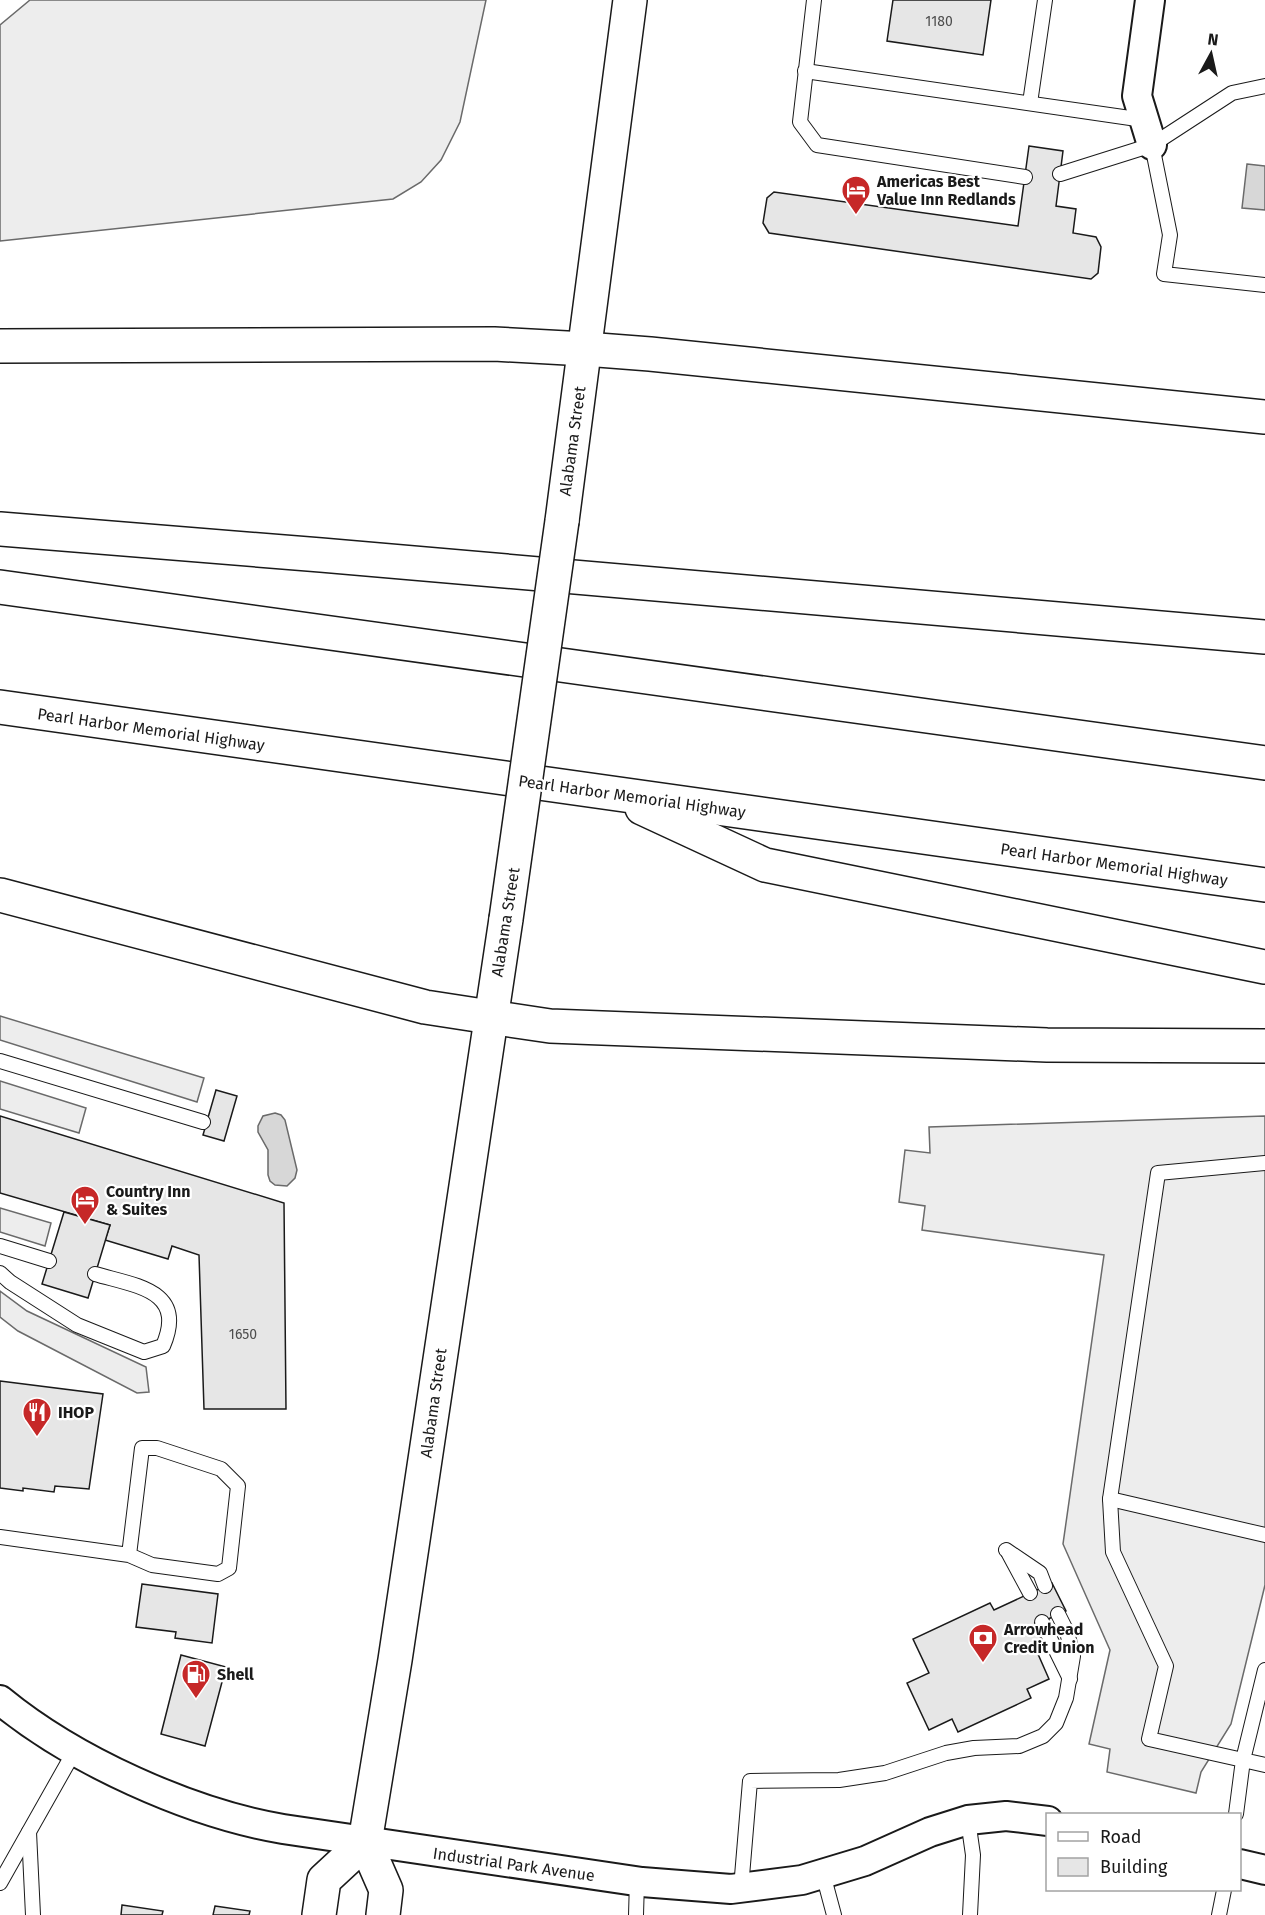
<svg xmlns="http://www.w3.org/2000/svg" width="1265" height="1915" viewBox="0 0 1265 1915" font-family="'Fira Sans',sans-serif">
<rect width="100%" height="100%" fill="#fff"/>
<!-- built -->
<g fill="#ededed" stroke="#6a6a6a" stroke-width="1.5">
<polygon points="30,0 486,0 460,122 441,160 421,182 393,199 0,241 0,25"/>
<polygon points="0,1016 204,1078 197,1102 0,1040"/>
<polygon points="0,1081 86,1108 79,1133 0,1109"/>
<polygon points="1265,1116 1265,1585 1231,1724 1201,1772 1196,1793 1107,1772 1110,1749 1089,1744 1110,1650 1063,1544 1104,1255 922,1230 925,1206 899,1202 905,1150 930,1153 929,1127"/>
<polygon points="0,1208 51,1223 45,1246 0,1232"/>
<polygon points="0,1291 27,1311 146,1367 149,1392 137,1393 18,1331 0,1317"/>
</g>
<!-- water -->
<g fill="#d7d7d7" stroke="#6a6a6a" stroke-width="1.5">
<polygon points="1247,164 1265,166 1265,210 1242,208"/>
<polygon points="275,1113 281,1115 285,1120 297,1170 295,1178 287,1186 275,1185 270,1181 268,1175 268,1150 258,1132 258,1126 263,1116"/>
</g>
<!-- building -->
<g fill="#e6e6e6" stroke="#1a1a1a" stroke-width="1.5">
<polygon points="893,0 991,0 983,55 887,41"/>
<polygon points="1029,146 1063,151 1056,206 1076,209 1073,233 1096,237 1101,247 1098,273 1091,279 769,233 763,223 767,198 774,192 1018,226"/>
<polygon points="216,1090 237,1096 224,1141 203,1135"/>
<polygon points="0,1116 284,1203 286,1409 204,1409 199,1255 172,1246 168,1259 105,1240 110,1225 0,1193"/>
<polygon points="64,1212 110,1225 88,1298 42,1284"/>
<polygon points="0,1381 103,1394 89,1489 55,1486 54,1492 23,1488 23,1491 0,1488"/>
<polygon points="1052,1583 1066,1611 1035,1625 1046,1650 1038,1654 1049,1679 1027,1689 1031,1698 958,1732 952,1719 929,1730 907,1683 929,1673 913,1639 990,1603 994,1610"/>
<polygon points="142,1584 218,1594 212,1643 175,1638 176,1632 136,1627"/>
<polygon points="181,1655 226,1667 205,1746 161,1734"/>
<polygon points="122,1905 163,1911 162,1915 121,1915"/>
<polygon points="215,1906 250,1911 249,1915 213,1915"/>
</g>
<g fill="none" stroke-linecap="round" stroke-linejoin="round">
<!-- lane casing -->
<g stroke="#1a1a1a" stroke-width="16">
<g id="lane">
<polyline points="814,0 800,122 817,145 1025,177"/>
<polyline points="805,71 1144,120"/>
<polyline points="1030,103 1045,0"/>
<polyline points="1152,145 1170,235 1164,274 1265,285"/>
<polyline points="1060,174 1152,145 1232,93 1265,86"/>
<polyline points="0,1061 203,1122"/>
<polyline points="0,1246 49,1261"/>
<path d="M0,1273L10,1282L77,1325L144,1352L163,1346C187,1290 136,1286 95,1274"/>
<polyline points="1110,1499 1265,1535"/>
<polyline points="0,1537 129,1555 152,1565 218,1574 229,1568 238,1486 221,1469 157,1448 142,1448 129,1555"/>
<polyline points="1006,1550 1040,1573 1045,1586"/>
<polyline points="1009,1554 1030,1593"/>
<polyline points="1042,1622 1070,1679"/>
<polyline points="1265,1670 1243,1760 1265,1765"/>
<polyline points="1236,1814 1243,1760 1149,1739 1166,1666 1113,1552 1110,1499 1158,1173 1265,1163"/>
<polyline points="968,1820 973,1855 970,1915"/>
<polyline points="29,1832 33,1915"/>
<polyline points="823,1874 834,1915"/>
<polyline points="0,1883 74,1752"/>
<polyline points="741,1888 750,1781 839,1780 885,1773 946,1753 974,1748 1019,1746 1043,1736 1056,1723 1066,1698 1073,1656 1067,1632 1058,1614"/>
<polyline points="636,1915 637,1881"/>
<polyline points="1219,1915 1224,1890"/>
</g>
</g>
<!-- street casing -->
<g stroke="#1a1a1a" stroke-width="32">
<g id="street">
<polyline points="1150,0 1137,96 1152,145"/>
<path d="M0,1700C73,1760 189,1813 283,1829L642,1882L731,1889L802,1880L865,1861L930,1832L968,1820L1006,1816L1048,1821"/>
<polyline points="1240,1864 1265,1870"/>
</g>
</g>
<!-- primary casing -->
<g stroke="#1a1a1a" stroke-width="36">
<g id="primary">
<polyline points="585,349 650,354 1265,417"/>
<polyline points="562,521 630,0"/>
<polyline points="490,1017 550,1026 1047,1045 1265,1046"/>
<polyline points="319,1915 324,1880 365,1842"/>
<polyline points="383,1915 386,1890 365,1842 395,1660 506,919"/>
</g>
</g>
<!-- highway casing -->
<g stroke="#1a1a1a" stroke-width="36">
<g id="highway">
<polyline points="0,346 494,344 585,349"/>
<polyline points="0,529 321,555 1265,637"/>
<polyline points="0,587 1265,763"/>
<polyline points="0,707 1265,885"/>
<polyline points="642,808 765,865 1265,967"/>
<polyline points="0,895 425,1007 490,1017"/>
</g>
</g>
<!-- lane -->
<use href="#lane" stroke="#fff" stroke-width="14"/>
<!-- street -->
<use href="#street" stroke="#fff" stroke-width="28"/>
<!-- primary -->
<use href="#primary" stroke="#fff" stroke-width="33"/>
<!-- highway -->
<use href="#highway" stroke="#fff" stroke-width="33"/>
<!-- primary-bridge casing -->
<g stroke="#1a1a1a" stroke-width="36" stroke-linecap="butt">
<polyline id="primary-bridge" points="506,919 562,521"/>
</g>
<!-- primary-bridge -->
<use href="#primary-bridge" stroke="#fff" stroke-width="33"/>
</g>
<!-- icons -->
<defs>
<g id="hotel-pin" transform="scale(1.5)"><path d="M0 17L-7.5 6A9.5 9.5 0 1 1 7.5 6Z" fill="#c62828" stroke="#fff"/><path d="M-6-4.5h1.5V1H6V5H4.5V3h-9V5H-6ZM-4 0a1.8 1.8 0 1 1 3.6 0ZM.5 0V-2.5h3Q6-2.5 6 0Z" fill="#fff"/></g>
<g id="restaurant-pin" transform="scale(1.5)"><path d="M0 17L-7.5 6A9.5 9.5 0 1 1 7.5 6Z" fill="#c62828" stroke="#fff"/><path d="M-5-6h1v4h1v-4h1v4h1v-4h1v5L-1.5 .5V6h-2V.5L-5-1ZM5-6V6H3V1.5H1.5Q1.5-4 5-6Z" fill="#fff"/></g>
<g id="bank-pin" transform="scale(1.5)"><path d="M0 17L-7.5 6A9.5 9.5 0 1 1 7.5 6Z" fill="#c62828" stroke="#fff"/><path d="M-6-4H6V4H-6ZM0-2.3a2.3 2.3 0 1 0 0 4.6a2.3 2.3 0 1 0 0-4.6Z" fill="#fff"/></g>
<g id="fuel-pin" transform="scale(1.5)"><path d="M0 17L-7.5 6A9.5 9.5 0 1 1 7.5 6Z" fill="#c62828" stroke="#fff"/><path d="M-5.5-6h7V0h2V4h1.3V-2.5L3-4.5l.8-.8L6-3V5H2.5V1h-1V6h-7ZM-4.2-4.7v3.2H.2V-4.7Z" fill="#fff"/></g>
</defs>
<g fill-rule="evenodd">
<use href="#hotel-pin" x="856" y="190"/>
<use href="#hotel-pin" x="85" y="1200"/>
<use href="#restaurant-pin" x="37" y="1412"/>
<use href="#bank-pin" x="983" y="1638"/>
<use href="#fuel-pin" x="196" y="1674"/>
</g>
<g text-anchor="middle" stroke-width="4.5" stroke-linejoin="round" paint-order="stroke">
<!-- number labels -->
<g font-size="14" fill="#4d4d4d">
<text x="939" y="26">1180</text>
<text x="243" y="1339">1650</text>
</g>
<!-- poi labels -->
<g font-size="16" font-weight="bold" fill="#1a1a1a" stroke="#fff" text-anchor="start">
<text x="877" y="187">Americas Best<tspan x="877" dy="18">Value Inn Redlands</tspan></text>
<text x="106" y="1197">Country Inn<tspan x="106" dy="18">&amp; Suites</tspan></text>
<text x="58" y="1418">IHOP</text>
<text x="1004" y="1635">Arrowhead<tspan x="1004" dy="18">Credit Union</tspan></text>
<text x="217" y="1680">Shell</text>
</g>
<!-- street labels -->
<g font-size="16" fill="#1a1a1a" stroke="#fff">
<text transform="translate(572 441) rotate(-82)" y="6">Alabama Street</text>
<text transform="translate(151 729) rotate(8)" y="6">Pearl Harbor Memorial Highway</text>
<text transform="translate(632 796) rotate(8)" y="6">Pearl Harbor Memorial Highway</text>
<text transform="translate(1114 864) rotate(8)" y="6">Pearl Harbor Memorial Highway</text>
<text transform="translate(505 922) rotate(-81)" y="6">Alabama Street</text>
<text transform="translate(433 1403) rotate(-82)" y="6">Alabama Street</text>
<text transform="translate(514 1864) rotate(8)" y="6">Industrial Park Avenue</text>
</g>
</g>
<!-- legend -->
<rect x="1046" y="1813" width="195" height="78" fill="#ffffff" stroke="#a3a3a3" stroke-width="1.5"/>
<rect x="1058" y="1832" width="30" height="9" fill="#ffffff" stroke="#a3a3a3" stroke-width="1.5"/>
<text x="1100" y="1843" font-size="18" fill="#1a1a1a">Road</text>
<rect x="1058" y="1858" width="30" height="18" fill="#e6e6e6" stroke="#a3a3a3" stroke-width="1.5"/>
<text x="1100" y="1873" font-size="18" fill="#1a1a1a">Building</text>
<!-- north arrow -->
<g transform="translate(1211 54) rotate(8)" stroke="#ffffff" stroke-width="4.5" paint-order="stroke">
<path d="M0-4.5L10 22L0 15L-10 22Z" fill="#1a1a1a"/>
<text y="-9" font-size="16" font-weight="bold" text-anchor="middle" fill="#1a1a1a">N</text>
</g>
</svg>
